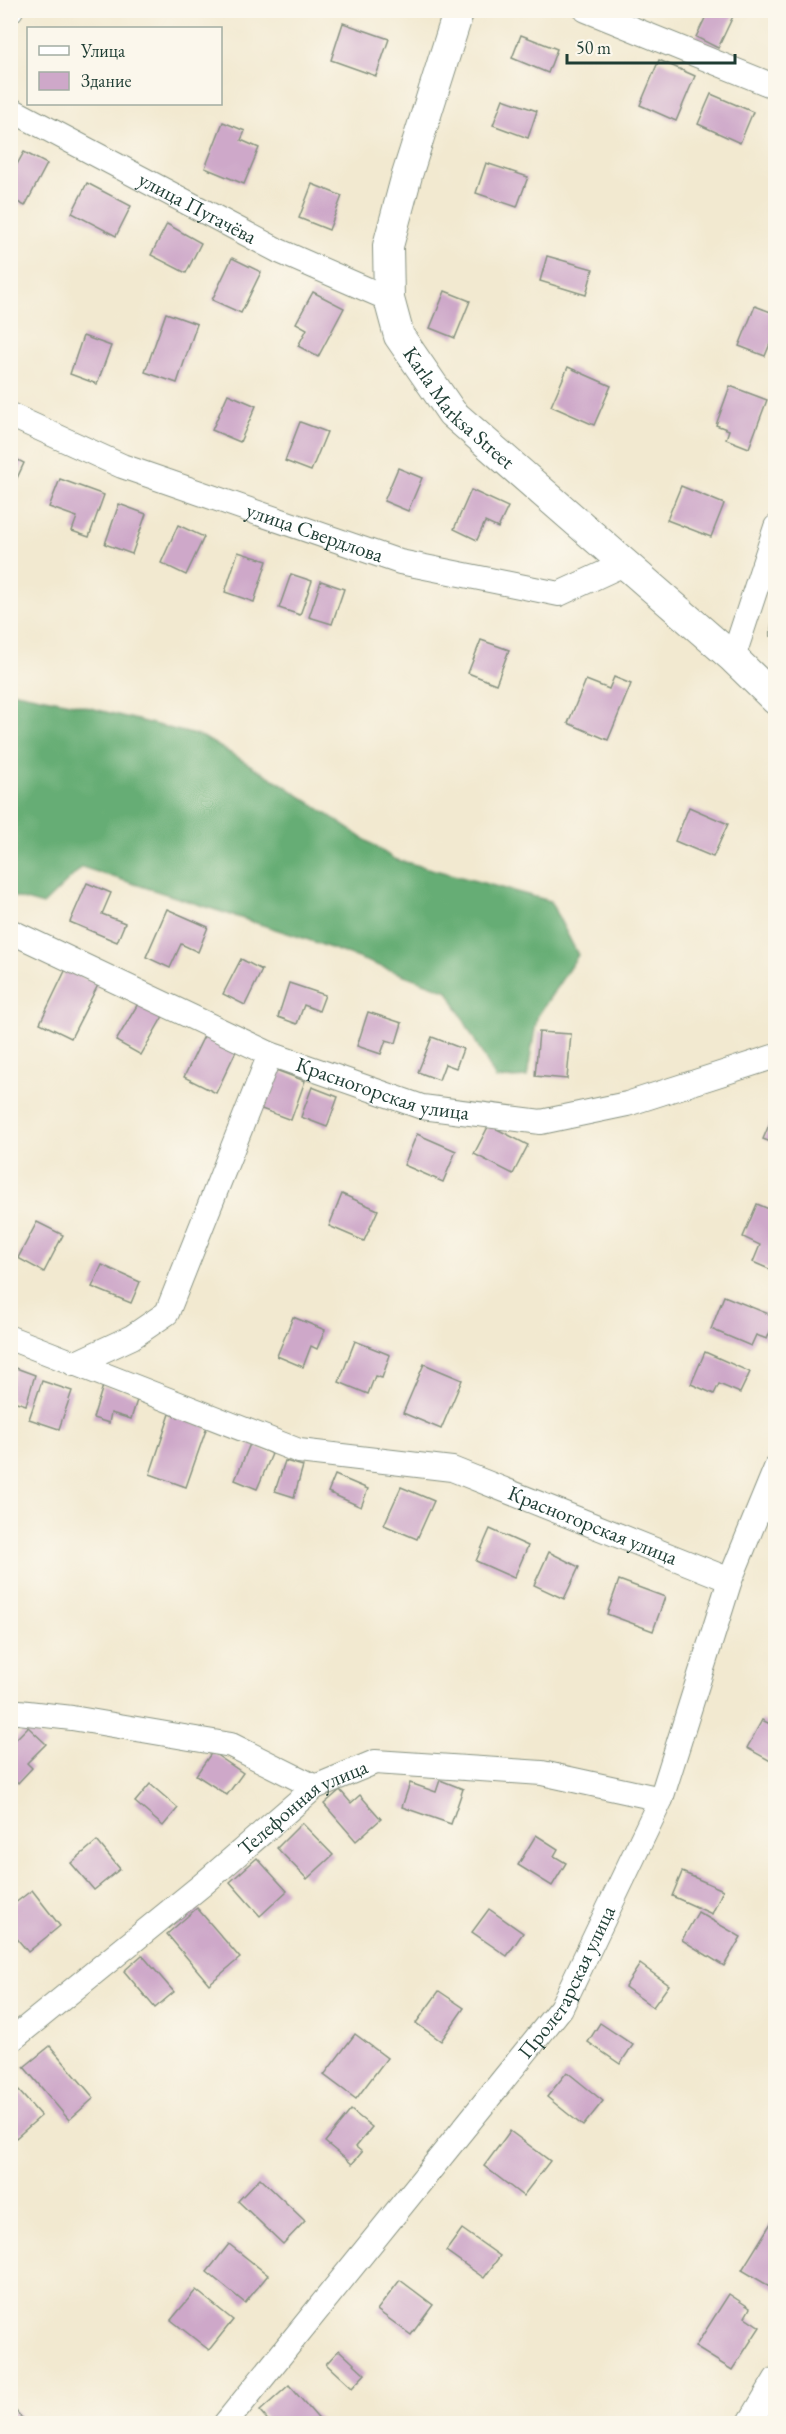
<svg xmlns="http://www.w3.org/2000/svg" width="786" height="2434" viewBox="0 0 786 2434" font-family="'EB Garamond',serif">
<rect width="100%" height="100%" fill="#fbf7ec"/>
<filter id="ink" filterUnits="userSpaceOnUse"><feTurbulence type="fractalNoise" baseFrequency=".0167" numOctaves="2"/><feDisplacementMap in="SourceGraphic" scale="12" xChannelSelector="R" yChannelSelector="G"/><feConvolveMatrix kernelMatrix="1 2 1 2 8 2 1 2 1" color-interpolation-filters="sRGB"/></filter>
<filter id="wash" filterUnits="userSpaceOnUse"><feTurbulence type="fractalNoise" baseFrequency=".008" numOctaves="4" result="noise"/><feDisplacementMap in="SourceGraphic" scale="24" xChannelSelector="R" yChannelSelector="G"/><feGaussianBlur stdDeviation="1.35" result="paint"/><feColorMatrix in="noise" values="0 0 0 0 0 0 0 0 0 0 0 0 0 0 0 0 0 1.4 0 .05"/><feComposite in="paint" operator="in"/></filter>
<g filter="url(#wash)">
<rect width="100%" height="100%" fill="#f2e9d0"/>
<!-- forest -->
<polygon fill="#66ad74" stroke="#427554" stroke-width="1.5" points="11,691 79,705 203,737 282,784 394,859 550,901 578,955 537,1017 527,1077 496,1079 448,991 306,939 82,867 43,905 11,896"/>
<g id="blocks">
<!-- building -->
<g fill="#cea8c9">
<polygon points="709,10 735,12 718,48 696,37"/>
<polygon points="343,23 389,39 376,76 331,60"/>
<polygon points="521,35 557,49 548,73 512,58"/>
<polygon points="659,60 695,76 676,121 640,105"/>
<polygon points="711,94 753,112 740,143 698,124"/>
<polygon points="503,99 537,111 528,138 493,125"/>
<polygon points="223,122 245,131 241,140 259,148 244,184 205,168"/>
<polygon points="24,152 47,164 25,206 10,198 10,177"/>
<polygon points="486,163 528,177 517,207 476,193"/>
<polygon points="87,183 131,206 116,236 72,213"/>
<polygon points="312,184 342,196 329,230 299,218"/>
<polygon points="167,224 201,243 186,273 151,255"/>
<polygon points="547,256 593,269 586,295 540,281"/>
<polygon points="232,258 261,272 241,313 212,300"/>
<polygon points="445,291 470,301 455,338 430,328"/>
<polygon points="313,292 344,308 318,357 298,346 307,329 296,323"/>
<polygon points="755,306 776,314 776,346 770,344 765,356 739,346"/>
<polygon points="166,313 197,324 177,383 145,372"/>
<polygon points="83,336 111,346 97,384 70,374"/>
<polygon points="568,367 611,386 594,425 551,406"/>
<polygon points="730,386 767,400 749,448 726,439 729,430 716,425"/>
<polygon points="228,394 256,406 240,442 212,430"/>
<polygon points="300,422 327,432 311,471 285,461"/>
<polygon points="10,456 24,463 10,493"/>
<polygon points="398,468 422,478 408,511 384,501"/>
<polygon points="60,479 104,495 89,537 72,531 77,517 49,507"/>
<polygon points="681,486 724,504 711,537 667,520"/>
<polygon points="471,490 508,507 498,528 485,522 477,540 454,529"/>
<polygon points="119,504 146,514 132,554 105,544"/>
<polygon points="178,525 204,537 186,575 161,563"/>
<polygon points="238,552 267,561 254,602 225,592"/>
<polygon points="291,574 312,581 300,615 279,608"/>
<polygon points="321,581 344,589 332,624 309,617"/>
<polygon points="773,614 776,614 776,637 770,636"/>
<polygon points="481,640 509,650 496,684 468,673"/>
<polygon points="614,677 631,684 608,740 568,723 586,680 609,689"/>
<polygon points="689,807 728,824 713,857 675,841"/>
<polygon points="87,883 111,893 102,914 125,923 117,942 70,922"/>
<polygon points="167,909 208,927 198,952 181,944 170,968 146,957"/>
<polygon points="241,959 262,970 245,1005 223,994"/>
<polygon points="66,969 98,985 71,1038 40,1023"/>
<polygon points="289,983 325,995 319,1011 304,1005 297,1024 278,1017"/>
<polygon points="139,1002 163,1016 141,1055 116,1041"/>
<polygon points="368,1012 402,1023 396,1043 386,1040 381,1054 357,1046"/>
<polygon points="539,1032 571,1034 567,1079 535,1076"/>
<polygon points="204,1036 236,1051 216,1093 184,1077"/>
<polygon points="432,1037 463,1049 456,1068 445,1064 439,1080 418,1072"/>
<polygon points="273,1069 305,1081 291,1120 259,1108"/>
<polygon points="312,1087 338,1097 327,1127 301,1117"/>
<polygon points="772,1118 776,1119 776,1144 763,1139"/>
<polygon points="489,1125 528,1145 513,1174 474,1154"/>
<polygon points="417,1134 456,1151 443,1182 404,1165"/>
<polygon points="342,1194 378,1210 364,1241 329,1226"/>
<polygon points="757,1204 776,1212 776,1272 753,1262 760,1245 743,1237"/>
<polygon points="37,1222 63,1235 44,1272 18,1258"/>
<polygon points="102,1265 140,1282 131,1303 92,1287"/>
<polygon points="724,1296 776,1317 767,1339 756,1335 751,1346 711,1329"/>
<polygon points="293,1317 325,1330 317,1349 311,1346 303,1367 277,1356"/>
<polygon points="355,1341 390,1355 382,1378 375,1376 368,1394 339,1382"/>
<polygon points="705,1352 750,1372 740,1393 719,1384 714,1394 691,1384"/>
<polygon points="424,1364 462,1380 441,1429 403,1413"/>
<polygon points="16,1368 35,1375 26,1405 10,1400 10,1384"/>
<polygon points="42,1381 72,1391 59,1429 29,1419"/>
<polygon points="103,1386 138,1397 131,1419 111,1413 109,1423 93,1418"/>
<polygon points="170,1414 207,1427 186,1487 150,1474"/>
<polygon points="250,1444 272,1454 257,1489 235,1480"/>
<polygon points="285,1461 303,1466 294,1497 275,1491"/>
<polygon points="335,1475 368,1489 361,1507 328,1492"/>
<polygon points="401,1487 434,1501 417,1539 384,1525"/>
<polygon points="490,1529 528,1546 514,1578 476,1561"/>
<polygon points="549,1552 579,1567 564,1599 534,1585"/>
<polygon points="619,1580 665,1597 653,1631 607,1614"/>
<polygon points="762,1720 776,1727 776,1764 747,1748"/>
<polygon points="28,1727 46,1744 27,1763 32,1768 18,1783 10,1775 10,1745"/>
<polygon points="212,1752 243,1773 227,1795 196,1775"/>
<polygon points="440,1780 463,1789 451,1824 402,1807 410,1783 436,1792"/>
<polygon points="150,1784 178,1808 163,1826 135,1802"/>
<polygon points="340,1790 351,1803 360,1795 381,1819 356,1841 324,1804"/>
<polygon points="302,1823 333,1855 307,1879 277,1848"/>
<polygon points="536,1835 558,1849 554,1856 566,1863 552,1886 518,1865"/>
<polygon points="97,1841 120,1869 94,1890 71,1863"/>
<polygon points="257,1858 287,1891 260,1916 230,1882"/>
<polygon points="682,1872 723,1890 712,1914 672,1896"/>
<polygon points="32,1890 60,1926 28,1952 10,1930 10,1907"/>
<polygon points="197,1908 240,1958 209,1984 167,1934"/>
<polygon points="489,1909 523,1933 507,1956 472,1932"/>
<polygon points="698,1912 741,1937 724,1966 682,1940"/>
<polygon points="142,1955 174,1992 155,2008 124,1971"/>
<polygon points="640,1964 669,1985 653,2007 625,1987"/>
<polygon points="439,1991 464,2008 441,2041 416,2023"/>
<polygon points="600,2023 633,2045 620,2064 588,2042"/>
<polygon points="355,2034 387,2058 356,2099 324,2075"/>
<polygon points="50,2046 94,2098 69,2120 24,2067"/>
<polygon points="567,2072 603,2101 583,2126 547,2097"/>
<polygon points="10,2081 41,2116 16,2138 10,2131"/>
<polygon points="351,2110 372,2127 356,2147 362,2152 352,2164 325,2142"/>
<polygon points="510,2131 550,2161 523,2196 484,2166"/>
<polygon points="260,2178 305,2221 283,2244 238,2201"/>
<polygon points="776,2215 776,2290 742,2270"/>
<polygon points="462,2229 500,2256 484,2278 446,2251"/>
<polygon points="229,2244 268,2275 245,2303 207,2272"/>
<polygon points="400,2280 433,2305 411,2335 377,2310"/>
<polygon points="196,2290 233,2320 209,2350 171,2320"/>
<polygon points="729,2294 750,2308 745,2317 760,2327 732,2370 695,2347"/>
<polygon points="339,2350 365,2374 352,2388 326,2364"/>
<polygon points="289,2385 323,2424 271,2424 260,2411"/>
<polygon points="15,2410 27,2424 10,2424 10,2414"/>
</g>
</g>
</g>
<g filter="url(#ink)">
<use href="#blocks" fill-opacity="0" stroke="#889382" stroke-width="1.5"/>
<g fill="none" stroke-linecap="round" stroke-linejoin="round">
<!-- minor casing -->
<g stroke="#889382" stroke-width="26">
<g id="minor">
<polyline points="586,10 776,87"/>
<polyline points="10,11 11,10"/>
<path id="s1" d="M10,109L279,251L389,299"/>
<path id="s2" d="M10,415L122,466L400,562L559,594L626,563"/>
<polyline points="733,658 776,527"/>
<path id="s3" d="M10,931L270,1054L422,1107L541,1122L627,1104L776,1056"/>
<path id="s4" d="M10,1338L299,1451L452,1469L730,1580"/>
<polyline points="74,1364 132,1337 167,1313 270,1054"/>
<polyline points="10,1711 72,1718 231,1745 315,1787"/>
<path id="s5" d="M10,2041L202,1885L315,1787L375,1762L542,1773L661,1799"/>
<path id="s6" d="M225,2424L561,2008L661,1799L730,1580L776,1468"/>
<polyline points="749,2424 776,2379"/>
</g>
</g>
<!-- tertiary casing -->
<g stroke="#889382" stroke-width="32">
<g id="tertiary">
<path id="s7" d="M459,10L407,175L388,246L389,299L399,336L452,413L733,658L776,700"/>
</g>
</g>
<!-- minor -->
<use href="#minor" stroke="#fff" stroke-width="24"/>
<!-- tertiary -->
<use href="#tertiary" stroke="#fff" stroke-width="30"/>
</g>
</g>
<g text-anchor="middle" stroke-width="5" stroke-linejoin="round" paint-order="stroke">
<!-- street labels -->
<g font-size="21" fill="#1f3d34" stroke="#fbf7ec">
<text dy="7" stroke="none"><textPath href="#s1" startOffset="212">улица Пугачёва</textPath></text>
<text dy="7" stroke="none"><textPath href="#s7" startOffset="432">Karla Marksa Street</textPath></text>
<text dy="7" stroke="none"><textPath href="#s2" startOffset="327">улица Свердлова</textPath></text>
<text dy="7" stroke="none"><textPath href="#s3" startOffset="406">Красногорская улица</textPath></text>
<text dy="7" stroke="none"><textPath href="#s4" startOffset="616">Красногорская улица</textPath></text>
<text dy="7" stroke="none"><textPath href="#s5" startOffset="376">Телефонная улица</textPath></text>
<text dy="7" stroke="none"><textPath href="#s6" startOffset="560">Пролетарская улица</textPath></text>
</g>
</g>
<!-- margin -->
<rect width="786" height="2434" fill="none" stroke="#fbf7ec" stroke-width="36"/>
<!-- legend -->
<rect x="27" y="27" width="195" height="78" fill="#fbf7ec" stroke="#a3ada2" stroke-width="1.5"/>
<rect x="39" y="46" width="30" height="9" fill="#ffffff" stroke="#a3ada2" stroke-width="1.5"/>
<text x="81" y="57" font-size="18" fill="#1f3d34">Улица</text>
<rect x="39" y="72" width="30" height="18" fill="#cea8c9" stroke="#a3ada2" stroke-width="1.5"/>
<text x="81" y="87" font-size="18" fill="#1f3d34">Здание</text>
<!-- scale -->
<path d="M567 54v9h168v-9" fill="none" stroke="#1f3d34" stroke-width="3"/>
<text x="576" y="54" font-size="18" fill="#1f3d34" stroke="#fbf7ec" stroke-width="4.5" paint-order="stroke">50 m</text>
</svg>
